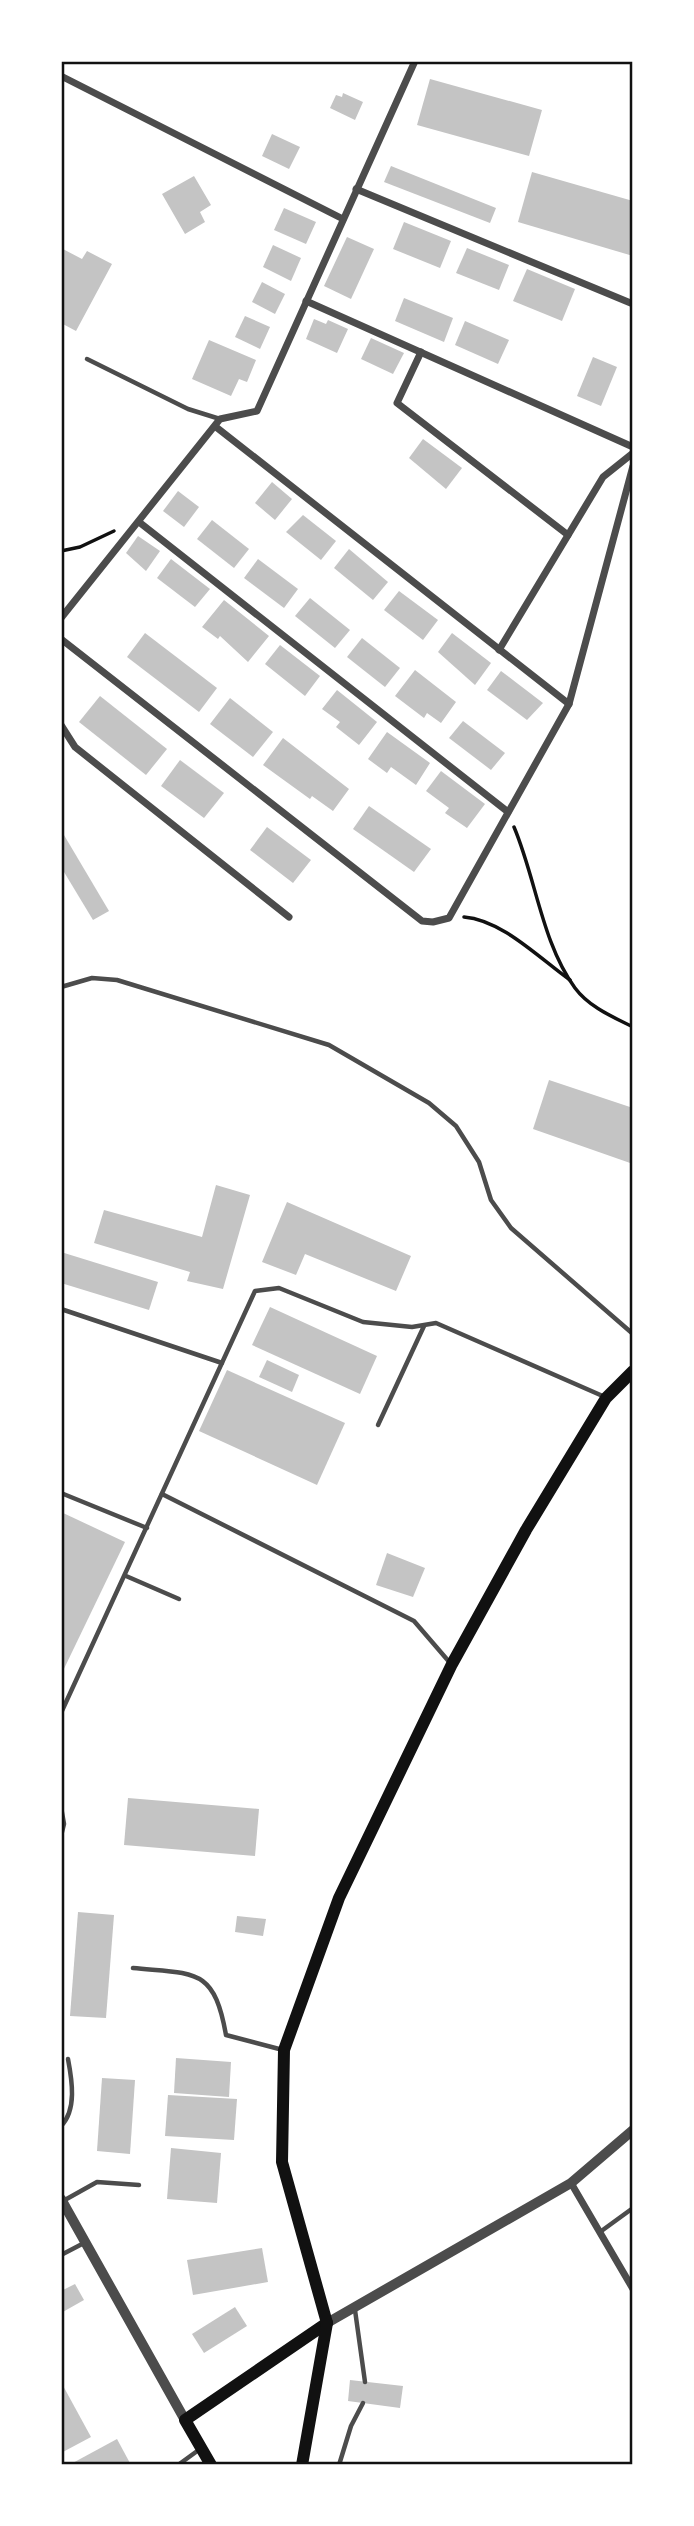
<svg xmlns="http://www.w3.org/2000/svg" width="694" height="2526" viewBox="0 0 694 2526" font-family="Lato,sans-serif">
<rect width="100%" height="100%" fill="#fff"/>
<!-- building -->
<g fill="#c4c4c4">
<polygon points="430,79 542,110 529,156 417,125"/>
<polygon points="343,93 363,102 355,120 330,108 336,95 342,97"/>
<polygon points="272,134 300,147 289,169 262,156"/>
<polygon points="391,166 496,208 490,223 384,182"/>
<polygon points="532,172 633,201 633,256 518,222"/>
<polygon points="194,176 211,205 200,212 205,222 185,234 162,194"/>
<polygon points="284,208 316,222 306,244 274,230"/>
<polygon points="404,222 451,241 440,268 393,249"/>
<polygon points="347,237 374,249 351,299 324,286"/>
<polygon points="273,245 301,258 291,281 263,267"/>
<polygon points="61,248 82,259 87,251 112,264 76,331 61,323"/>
<polygon points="467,248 509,265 499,290 456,273"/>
<polygon points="527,269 575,289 562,321 513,301"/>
<polygon points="262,282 285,294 275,314 252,302"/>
<polygon points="404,298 453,318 444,342 395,321"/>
<polygon points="245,316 270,327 260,349 235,337"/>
<polygon points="314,319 326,324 328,320 348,329 337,353 306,339"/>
<polygon points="465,321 509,340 498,364 455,345"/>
<polygon points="371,338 404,353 393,374 361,359"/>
<polygon points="209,340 256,360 247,382 239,379 231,396 192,379"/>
<polygon points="593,357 617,367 601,406 577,396"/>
<polygon points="423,439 462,468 446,489 409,458"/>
<polygon points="272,482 292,499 275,520 255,503"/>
<polygon points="178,491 199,507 184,527 163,511"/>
<polygon points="303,515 336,541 321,560 286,532"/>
<polygon points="212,520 249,549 234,568 197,539"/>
<polygon points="138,536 160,551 146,571 126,553"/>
<polygon points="349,549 388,582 373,600 334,568"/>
<polygon points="171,559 210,589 195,607 157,578"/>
<polygon points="258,559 298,589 284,608 244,578"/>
<polygon points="399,591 438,620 423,640 384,610"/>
<polygon points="310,598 350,630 335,648 295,616"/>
<polygon points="224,600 269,636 248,662 220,636 218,639 202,627"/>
<polygon points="145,633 217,688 199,712 127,657"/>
<polygon points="452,633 491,663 475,685 438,652"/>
<polygon points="362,638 400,668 385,687 347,657"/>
<polygon points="280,645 320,676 305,696 265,664"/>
<polygon points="415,670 456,702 441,723 427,713 424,718 395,696"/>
<polygon points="501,671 543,703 527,720 487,690"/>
<polygon points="337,690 377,722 359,745 336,727 340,722 322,709"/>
<polygon points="100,696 167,749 146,775 79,722"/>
<polygon points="230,698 273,732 253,757 210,724"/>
<polygon points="463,721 505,753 491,770 449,738"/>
<polygon points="387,732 430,763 416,785 391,767 387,773 368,759"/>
<polygon points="283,738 349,789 333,811 312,796 310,799 263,765"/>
<polygon points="180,760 224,793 204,818 161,786"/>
<polygon points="441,771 485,804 467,828 445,813 449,808 426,791"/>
<polygon points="369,806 431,849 414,872 353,829"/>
<polygon points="267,827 311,860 293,883 250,850"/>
<polygon points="61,830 109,911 93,920 61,867"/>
<polygon points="549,1080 633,1108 633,1164 533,1129"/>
<polygon points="216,1185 250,1195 223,1289 187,1281 190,1272 94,1243 104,1210 202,1237"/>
<polygon points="287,1202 411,1256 396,1291 305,1254 296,1275 262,1262"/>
<polygon points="61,1252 158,1282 149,1310 61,1283"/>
<polygon points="270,1307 377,1356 360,1394 252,1345"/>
<polygon points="267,1360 299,1375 292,1392 259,1377"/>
<polygon points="227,1370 345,1423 317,1485 199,1431"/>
<polygon points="61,1512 125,1542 61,1675"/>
<polygon points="387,1553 425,1568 413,1597 376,1585"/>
<polygon points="128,1798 259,1809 255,1856 124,1845"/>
<polygon points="78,1912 114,1915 106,2018 70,2016"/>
<polygon points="237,1916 266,1919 263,1936 235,1932"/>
<polygon points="176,2058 231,2062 229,2097 174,2093"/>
<polygon points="102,2078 135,2080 130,2154 97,2151"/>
<polygon points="168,2095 237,2099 234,2140 165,2136"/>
<polygon points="171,2148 221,2153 217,2203 167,2199"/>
<polygon points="262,2248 268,2282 193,2295 187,2260"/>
<polygon points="75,2284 84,2300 61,2313 61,2291"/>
<polygon points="235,2307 247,2326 204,2353 192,2334"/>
<polygon points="350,2380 403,2386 400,2408 348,2401"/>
<polygon points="61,2382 91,2437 61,2453"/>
<polygon points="117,2439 131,2465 69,2465"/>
</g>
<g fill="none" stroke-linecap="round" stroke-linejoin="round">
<!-- path -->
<g stroke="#111" stroke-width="3.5">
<polyline points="61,551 80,547 114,531"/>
<path d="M514,827C536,879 542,943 575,988C589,1007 613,1017 633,1027"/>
<path d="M464,917C502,920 539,958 570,980"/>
</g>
<!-- service -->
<g stroke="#4c4c4c" stroke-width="4.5">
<polyline points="87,359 188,409 220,419"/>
<polyline points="61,987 92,978 117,980 329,1045 429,1103 456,1126 479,1162 491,1200 511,1228 633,1334"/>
<polyline points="61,1309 222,1363"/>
<polyline points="378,1425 424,1326"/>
<polyline points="61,1493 147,1528"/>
<polyline points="162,1494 414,1621 451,1664"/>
<polyline points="126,1576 179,1599"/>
<polyline points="61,1713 255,1291 279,1288 363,1322 412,1327 436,1323 605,1397"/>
<polyline points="61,1807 64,1824 61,1836"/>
<path d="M133,1968C195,1974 214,1967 226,2035L283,2050"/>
<path d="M61,2126C77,2110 72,2080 68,2059"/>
<polyline points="63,2201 97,2182 139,2185"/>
<polyline points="600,2232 633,2208"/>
<polyline points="61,2255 84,2243"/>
<polyline points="355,2310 365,2382"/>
<polyline points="178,2465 200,2449"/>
<polyline points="339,2465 351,2426 363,2403"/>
</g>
<!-- minor -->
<g stroke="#4c4c4c" stroke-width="7">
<polyline points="61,76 343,219"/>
<polyline points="356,189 633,304"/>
<polyline points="306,301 633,447"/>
<polyline points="421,352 397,403 568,535"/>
<polyline points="216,427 569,704"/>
<polyline points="139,522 508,812"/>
<polyline points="61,618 220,419 257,411 415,61"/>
<polyline points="61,639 422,921 433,922 449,918 569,704 633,466"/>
<polyline points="499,650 603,477 633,453"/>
<polyline points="61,725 75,747 289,917"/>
<polyline points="571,2183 633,2289"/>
</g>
<!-- tertiary -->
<g stroke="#4c4c4c" stroke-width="10">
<polyline points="61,2199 185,2420"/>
<polyline points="327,2323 571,2183 633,2130"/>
</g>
<!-- secondary -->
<g stroke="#111" stroke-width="12">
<polyline points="211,2465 185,2420 327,2323"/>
<polyline points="302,2465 327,2323 282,2162 284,2050 339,1898 452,1664 526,1530 606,1398 633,1371"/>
</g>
</g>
<!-- border -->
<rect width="694" height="2526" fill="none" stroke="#ffffff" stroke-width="126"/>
<rect x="63" y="63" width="568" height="2400" fill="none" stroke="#111" stroke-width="2.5"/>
</svg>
